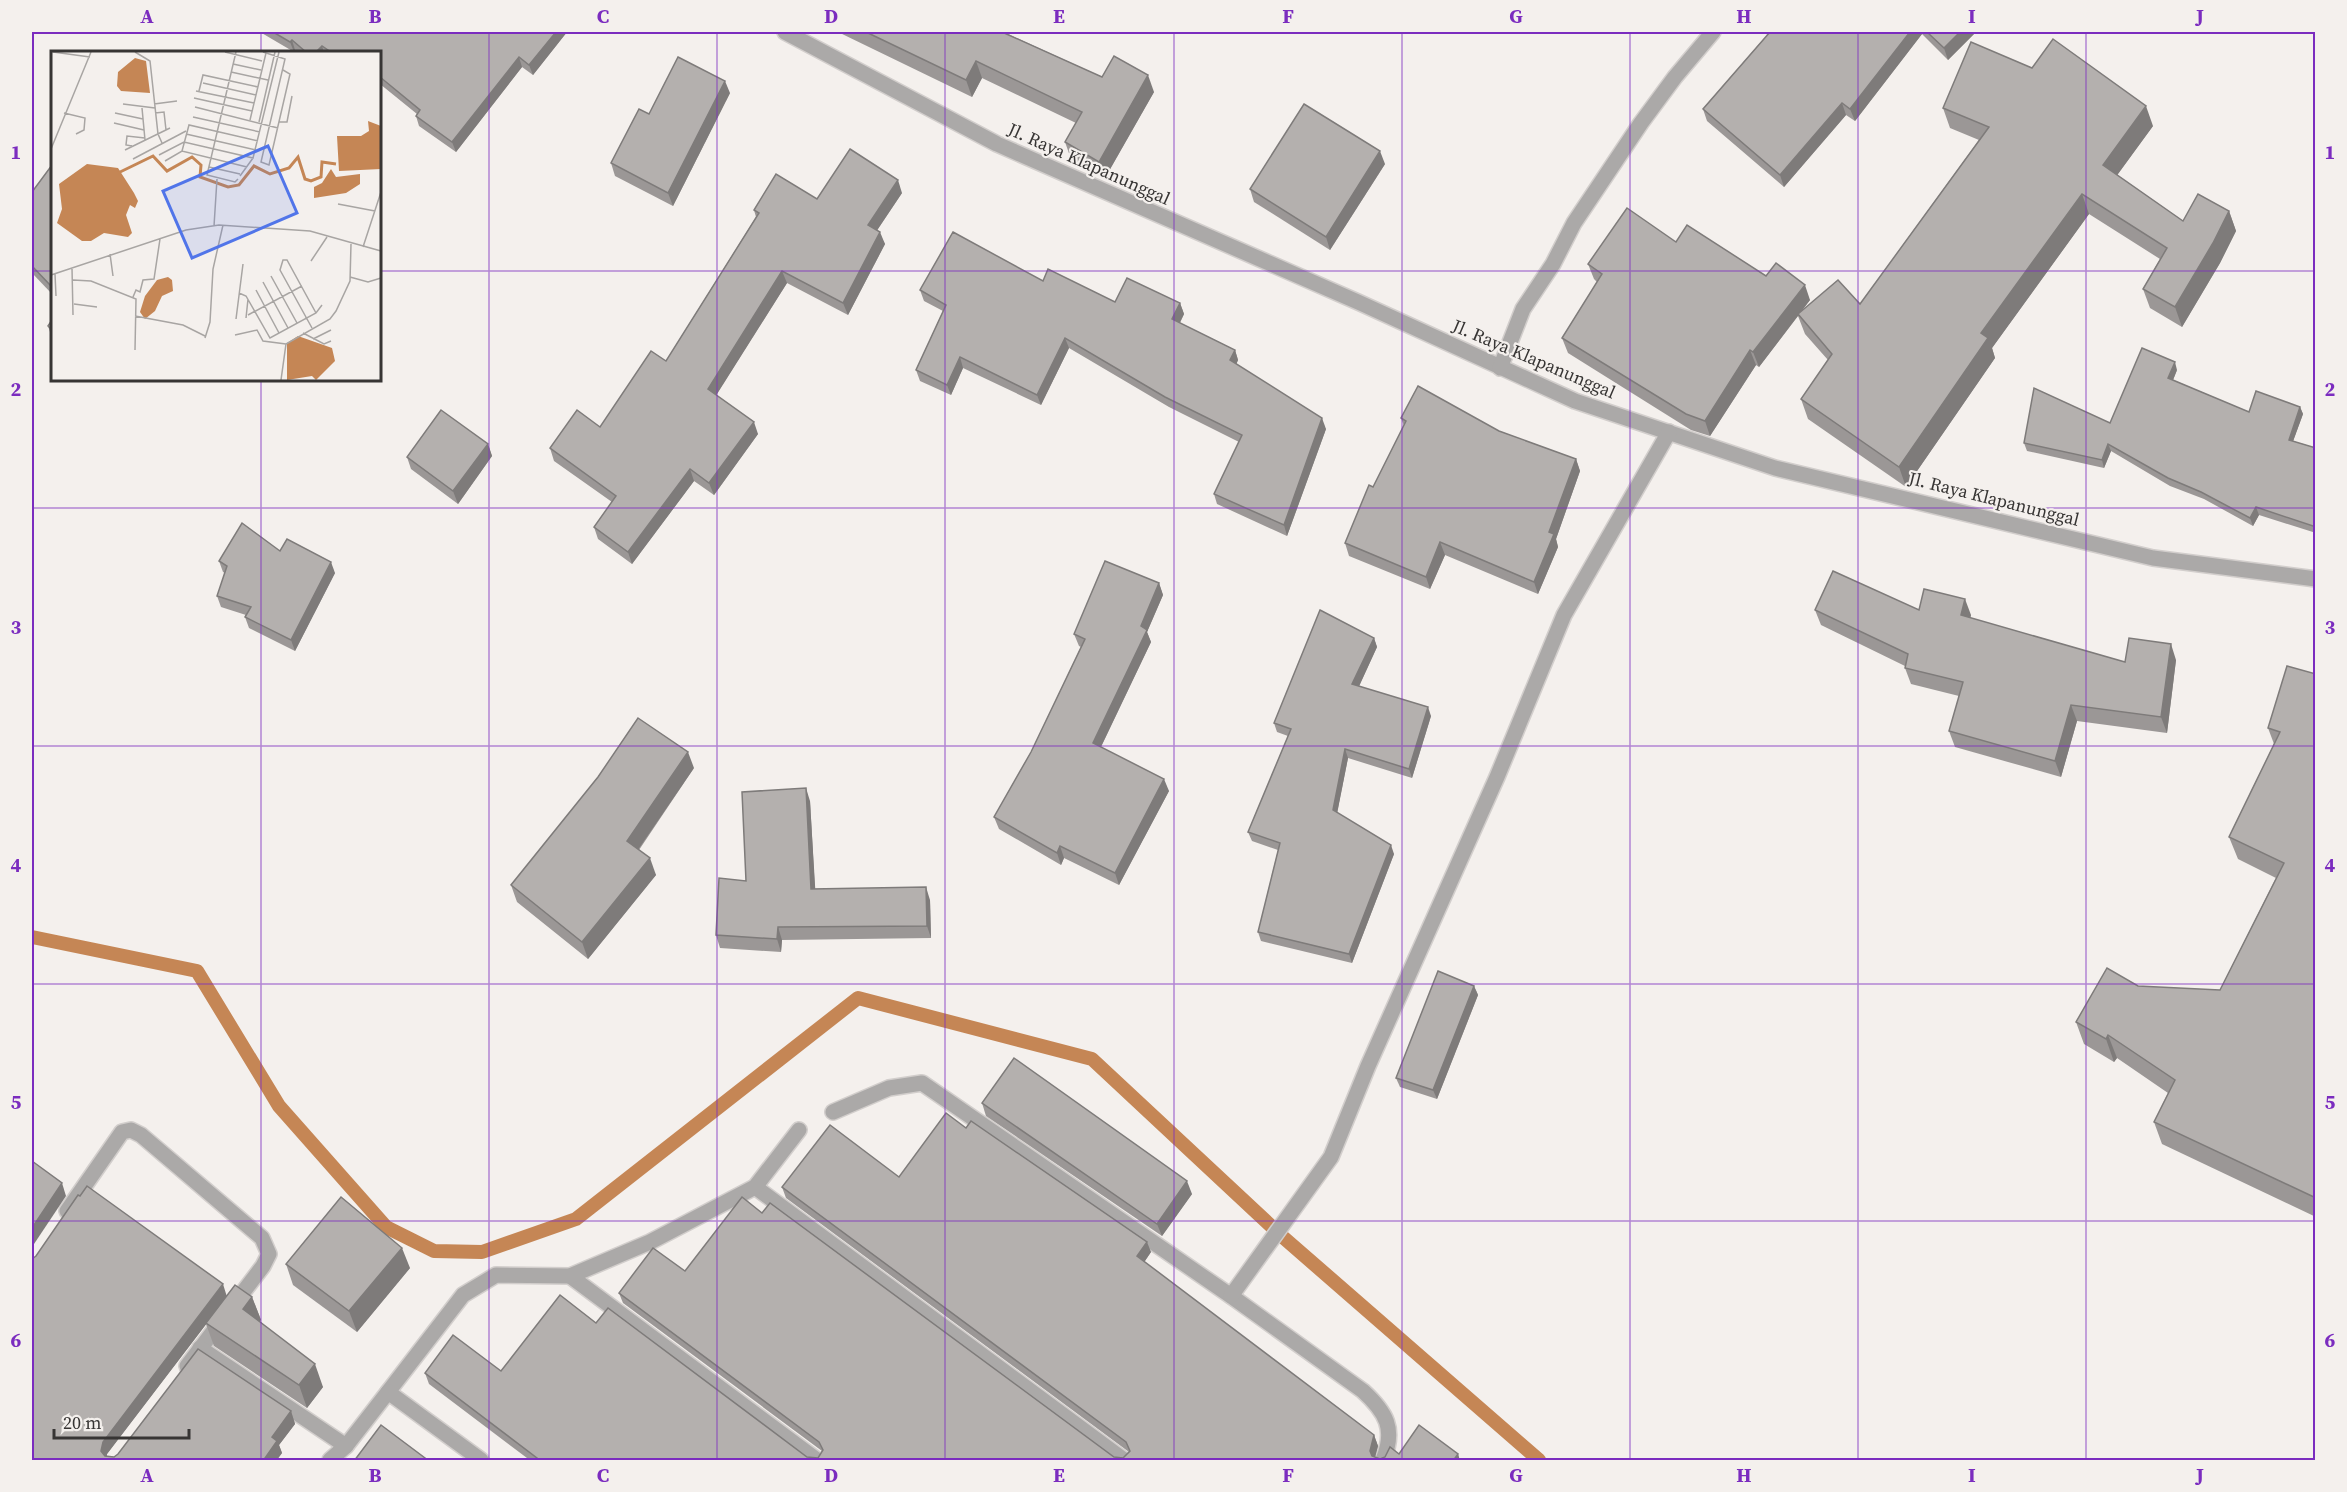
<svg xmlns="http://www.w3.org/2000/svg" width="2347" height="1492" viewBox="0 0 2347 1492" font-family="'Source Serif 4',serif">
<rect width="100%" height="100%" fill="#f4f0ed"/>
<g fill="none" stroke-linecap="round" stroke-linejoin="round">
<!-- stream -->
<polyline stroke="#c58655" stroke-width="14" points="32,937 197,971 279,1106 386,1227 434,1251 482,1252 576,1219 858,998 1092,1059 1284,1238 1539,1460"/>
<!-- minor casing -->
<g stroke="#d2cecc" stroke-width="18">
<g id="minor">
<polyline points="785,32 997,144 1358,302 1575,401 1775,468 2153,558 2316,579"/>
<polyline points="1500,368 1523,309 1553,264 1574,223 1641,123 1675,77 1713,32"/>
<path d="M833,1112L889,1088L922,1083L1231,1296L1363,1391C1386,1412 1396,1429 1383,1460"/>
<polyline points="755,1187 1124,1460"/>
<polyline points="67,1211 122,1132 131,1130 141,1135 262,1238 269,1254 263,1266 187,1366"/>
<polyline points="570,1276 817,1460"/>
<polyline points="1231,1296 1331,1157 1368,1066 1497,777 1564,615 1669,432"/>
<polyline points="200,1348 346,1446"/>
<polyline points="388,1392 463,1295 496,1275 570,1276 650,1242 755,1187 799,1130"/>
<polyline points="330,1460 346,1446 388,1392 481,1460"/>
</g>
</g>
<!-- minor -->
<use href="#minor" stroke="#aba9a8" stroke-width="15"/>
</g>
<!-- wall -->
<g fill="#9b9796">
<polygon points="260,32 567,32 533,75 522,67 456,152 419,126 416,116 417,114 380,84 380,52 298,52 295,50 294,52"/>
<polygon points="838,32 1004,32 1102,77 1154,92 1105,178 1071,159 1065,142 1076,123 982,78 972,97"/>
<polygon points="1766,32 1976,32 1948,60 1922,34 1855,121 1846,115 1784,187 1707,121 1703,109 1767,35"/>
<polygon points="730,93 673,206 615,176 611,163 649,114"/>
<polygon points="1943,108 2153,126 2117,175 2183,221 2229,211 2236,231 2220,263 2182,327 2150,308 2143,289 2160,259 2089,214 1992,348 1995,358 1906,487 1808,419 1801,399 1828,360 1805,334 1798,316 1759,367 1756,365 1710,436 1691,430 1568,353 1562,338 1597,282 1594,279 1588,264 1676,242 1766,276 1810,300 1803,309 1860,304 1979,140 1950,128"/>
<polygon points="1385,164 1330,250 1254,202 1250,189"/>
<polygon points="52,165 52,294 32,273 32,192"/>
<polygon points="902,193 877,230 885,244 848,315 787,283 716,395 758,434 714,495 694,481 632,564 598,539 594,527 612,502 554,461 550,448 600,427 666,361 756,217 754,210 817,199"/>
<polygon points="1043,281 1115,302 1180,303 1184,314 1180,323 1235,350 1238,360 1236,365 1326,429 1287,536 1217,504 1214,494 1239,442 1169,407 1069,348 1041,405 963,368 951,395 920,381 916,370 943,311 924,301 920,290"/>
<polygon points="52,320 52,338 48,326"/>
<polygon points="2177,370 2173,380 2249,412 2300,407 2303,414 2293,441 2316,448 2316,533 2259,515 2253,526 2204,499 2170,486 2111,451 2104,468 2027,451 2024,443 2110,423"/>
<polygon points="1401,418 1499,431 1576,459 1580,471 1556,539 1558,547 1538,594 1445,555 1430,589 1349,556 1345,543 1404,426"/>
<polygon points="488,444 492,456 458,504 411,469 407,457"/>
<polygon points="280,551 335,573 295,651 249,628 245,617 246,615 221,607 217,596 225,573 223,572 219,561"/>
<polygon points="1159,583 1163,595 1147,632 1151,642 1101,747 1169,791 1119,885 1064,858 1061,865 999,829 994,817 1031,752 1081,647 1079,646 1074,634"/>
<polygon points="1815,610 1919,610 1971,615 1970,618 2125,662 2176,660 2167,733 2077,721 2061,777 1955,747 1949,731 1959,696 1911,684 1905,668 1905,666 1821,625"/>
<polygon points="1374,638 1377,647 1359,686 1431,716 1412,778 1348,758 1337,813 1394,854 1352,963 1261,941 1258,932 1278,850 1252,841 1248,832 1288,736 1277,732 1274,723"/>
<polygon points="2316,674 2316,1217 2162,1144 2154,1122 2168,1093 2117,1058 2114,1062 2084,1044 2076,1022 2220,990 2276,878 2238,859 2229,837 2274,744 2268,728"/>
<polygon points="694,768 639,850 656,875 588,959 517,902 511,885"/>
<polygon points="810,801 815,889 930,900 931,938 782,940 781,952 720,948 716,935 746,881"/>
<polygon points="1474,986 1478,995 1437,1099 1400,1087 1396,1078"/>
<polygon points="982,1103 1192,1194 1162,1236 986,1116"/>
<polygon points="966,1128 1151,1252 1144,1262 1374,1435 1378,1446 1375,1457 1380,1459 1399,1454 1458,1454 1460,1461 531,1461 429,1384 425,1373 501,1371 596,1323 807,1457 818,1458 822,1451 623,1303 619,1293 685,1271 762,1213 1114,1457 1123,1458 1129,1452 786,1198 782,1187 899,1177"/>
<polygon points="286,1264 410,1268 357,1332 293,1285"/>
<polygon points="227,1295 252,1297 261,1320 260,1321 323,1387 307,1408 214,1346 206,1324 107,1454 107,1456 114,1457 291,1411 295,1424 279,1445 282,1453 276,1461 32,1461"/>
</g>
<!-- shaded-wall -->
<g fill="#7e7b7a">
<polygon points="556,32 567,32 533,75 529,65"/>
<polygon points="1910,32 1921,32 1922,34 1855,121 1850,109"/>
<polygon points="1960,32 1976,32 1948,60 1944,48"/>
<polygon points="292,40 295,50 294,52 290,42"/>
<polygon points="322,46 324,52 316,52"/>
<polygon points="519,57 522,67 456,152 452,142"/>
<polygon points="976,61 982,78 972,97 966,80"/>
<polygon points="1148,75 1154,92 1105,178 1099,162"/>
<polygon points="725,81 730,93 673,206 668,193"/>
<polygon points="1842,103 1846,115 1784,187 1780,175"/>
<polygon points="2146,106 2153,126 2110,185 2103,165"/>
<polygon points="1380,151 1385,164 1330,250 1326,237"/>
<polygon points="898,180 902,193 872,238 868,225"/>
<polygon points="2082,194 2089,214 1992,348 1995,358 1906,487 1899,467 1981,333"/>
<polygon points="2229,211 2236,231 2220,263 2182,327 2175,307"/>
<polygon points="880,232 885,244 848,315 843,303"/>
<polygon points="782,271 787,283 712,402 708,389"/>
<polygon points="1805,285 1810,300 1759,367 1753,352"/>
<polygon points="1180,303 1184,314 1176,330 1172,319"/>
<polygon points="1065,338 1069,348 1041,405 1037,395"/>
<polygon points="1235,350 1238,360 1233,371 1230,360"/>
<polygon points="1750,350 1756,365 1710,436 1705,421"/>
<polygon points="960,357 963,368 951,395 947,385"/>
<polygon points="2175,362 2177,370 2171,385 2168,378"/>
<polygon points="2300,407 2303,414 2291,447 2289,440"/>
<polygon points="1322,418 1326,429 1287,536 1284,525"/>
<polygon points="754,422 758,434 714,495 709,483"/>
<polygon points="488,444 492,456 458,504 453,491"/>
<polygon points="2108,444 2111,451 2104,468 2102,460"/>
<polygon points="1576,459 1580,471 1556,539 1558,547 1538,594 1534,582 1549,532"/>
<polygon points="690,469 694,481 632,564 628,552"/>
<polygon points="2256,507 2259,515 2253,526 2250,518"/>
<polygon points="1440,542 1445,555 1430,589 1426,577"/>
<polygon points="331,562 335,573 295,651 291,640"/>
<polygon points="1159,583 1163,595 1147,632 1151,642 1097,755 1093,743"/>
<polygon points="1965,599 1971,615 1967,631 1961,615"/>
<polygon points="1374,638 1377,647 1356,693 1352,684"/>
<polygon points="2171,644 2176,660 2167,733 2161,717"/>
<polygon points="2071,705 2077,721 2061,777 2055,761"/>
<polygon points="1428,707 1431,716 1412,778 1409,769"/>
<polygon points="1345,749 1348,758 1336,819 1333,810"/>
<polygon points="688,752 694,768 633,857 627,841"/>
<polygon points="1164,779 1169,791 1119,885 1115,873"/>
<polygon points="806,788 810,801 816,902 811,889"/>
<polygon points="1391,845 1394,854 1352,963 1349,954"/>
<polygon points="1060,846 1064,858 1061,865 1057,853"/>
<polygon points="650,858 656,875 588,959 582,942"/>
<polygon points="926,887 930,900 931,938 927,926"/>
<polygon points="778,927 782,940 781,952 777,939"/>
<polygon points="1474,986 1478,995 1437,1099 1433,1090"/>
<polygon points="2108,1035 2117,1058 2114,1062 2106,1039"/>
<polygon points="1187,1181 1192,1194 1162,1236 1157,1224"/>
<polygon points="62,1183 66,1196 32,1247 32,1228"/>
<polygon points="1147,1242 1151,1252 1141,1267 1137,1256"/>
<polygon points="402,1248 410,1268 357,1332 349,1311"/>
<polygon points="223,1284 227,1297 107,1454 106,1461 101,1451 103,1442"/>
<polygon points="252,1297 261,1320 252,1332 243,1309"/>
<polygon points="315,1364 323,1387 307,1408 299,1385"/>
<polygon points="291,1411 295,1424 279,1445 282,1453 276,1461 263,1461 272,1437"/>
<polygon points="1374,1435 1378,1446 1374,1461 1370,1451"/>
<polygon points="1458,1454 1460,1461 1453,1461"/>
</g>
<!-- building -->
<g fill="#b4b0ae" stroke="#7e7b7a" stroke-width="1.5">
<polygon points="273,32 556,32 529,65 519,57 452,142 416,116 420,110 380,77 380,52 331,52 322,46 316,52 306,52 292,40 290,42"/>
<polygon points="866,32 1002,32 1102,77 1114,56 1148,75 1099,162 1065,142 1082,112 976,61 966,80"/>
<polygon points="1770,32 1910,32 1850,109 1842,103 1780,175 1703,109"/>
<polygon points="1927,32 1960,32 1944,48"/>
<polygon points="2053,39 2146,106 2103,165 2183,221 2198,194 2229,211 2213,243 2175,307 2143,289 2167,248 2082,194 1981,333 1988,338 1899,467 1801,399 1832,354 1798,314 1838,280 1860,304 1989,127 1943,108 1971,42 2032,68"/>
<polygon points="678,57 725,81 668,193 611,163 639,109 649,114"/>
<polygon points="1304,104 1380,151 1326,237 1250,189"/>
<polygon points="850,149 898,180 868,225 880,232 843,303 782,271 708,389 754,422 709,483 690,469 628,552 594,527 616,496 550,448 577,410 600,427 651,351 666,361 759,213 754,210 776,174 817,199"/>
<polygon points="52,165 52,287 32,266 32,192"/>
<polygon points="1627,208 1676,242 1687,225 1766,276 1776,263 1805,285 1753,352 1750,350 1705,421 1686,414 1562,338 1602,274 1588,264"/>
<polygon points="953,232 1043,281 1048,269 1115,302 1127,278 1180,303 1172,319 1235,350 1230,360 1322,418 1284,525 1214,494 1242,435 1165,397 1065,338 1037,395 960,357 947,385 916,370 946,305 920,290"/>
<polygon points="52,320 52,330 48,326"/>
<polygon points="2142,348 2175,362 2168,378 2249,412 2256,391 2300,407 2289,440 2316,448 2316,527 2256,507 2250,518 2201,492 2168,478 2108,444 2102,460 2024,443 2034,388 2110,423"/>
<polygon points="1418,386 1499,431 1576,459 1549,532 1554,534 1534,582 1440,542 1426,577 1345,543 1369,485 1373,487 1406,421 1401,418"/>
<polygon points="441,410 488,444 453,491 407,457"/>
<polygon points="242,523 280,551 287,539 331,562 291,640 245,617 251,607 217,596 227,566 219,561"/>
<polygon points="1105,561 1159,583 1141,626 1147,630 1093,743 1164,779 1115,873 1060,846 1057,853 994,817 1031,752 1085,639 1074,634"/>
<polygon points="1833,571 1919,610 1924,589 1965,599 1961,615 2125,662 2129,638 2171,644 2161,717 2071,705 2055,761 1949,731 1963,682 1905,668 1908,654 1815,610"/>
<polygon points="1320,610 1374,638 1352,684 1428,707 1409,769 1345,749 1333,810 1391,845 1349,954 1258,932 1280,843 1248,832 1291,729 1274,723"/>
<polygon points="2287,666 2316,674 2316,1198 2154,1122 2175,1080 2108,1035 2106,1039 2076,1022 2107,968 2138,986 2220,990 2284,863 2229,837 2280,732 2268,728"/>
<polygon points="638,718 688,752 627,841 650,858 582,942 511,885 598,777"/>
<polygon points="806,788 811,889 926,887 927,926 778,927 777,939 716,935 719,878 746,881 742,792"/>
<polygon points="1438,971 1474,986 1433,1090 1396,1078"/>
<polygon points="1014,1058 1187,1181 1157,1224 982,1103"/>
<polygon points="946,1113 966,1128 971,1121 1147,1242 1137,1256 1374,1435 1370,1451 1372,1456 1380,1459 1385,1457 1390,1447 1399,1454 1419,1425 1458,1454 1453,1461 541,1461 425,1373 453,1335 501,1371 560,1295 596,1323 608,1308 807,1457 818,1458 823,1450 819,1442 619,1293 653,1248 685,1271 742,1197 762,1213 770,1203 1114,1457 1123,1458 1130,1451 1126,1442 782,1187 830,1125 899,1177"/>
<polygon points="32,1161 62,1183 32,1228"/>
<polygon points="87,1186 223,1284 103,1442 101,1451 105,1456 114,1457 118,1454 198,1349 291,1411 272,1437 277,1441 263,1461 32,1461 32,1259 36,1256 78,1195 80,1196"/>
<polygon points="341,1197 402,1248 349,1311 286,1264"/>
<polygon points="235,1285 252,1297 243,1309 315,1364 299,1385 206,1323"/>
<polygon points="381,1425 429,1461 354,1461"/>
</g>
<!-- grid -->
<path fill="none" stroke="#7b2cbf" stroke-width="1.5" stroke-opacity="0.55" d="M261,32V52M489,32V1460M717,32V1460M945,32V1460M1174,32V1460M1402,32V1460M1630,32V1460M1858,32V1460M2086,32V1460M32,271H52M380,271H2316M261,380V1460M32,508H2316M32,746H2316M32,984H2316M32,1221H2316"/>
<g text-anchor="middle" stroke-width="4.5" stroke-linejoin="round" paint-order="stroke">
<!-- street labels -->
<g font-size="18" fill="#373534" stroke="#f4f0ed">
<text transform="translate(1089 164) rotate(24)" y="6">Jl. Raya Klapanunggal</text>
<text transform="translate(1534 359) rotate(23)" y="6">Jl. Raya Klapanunggal</text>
<text transform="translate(1994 499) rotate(14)" y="6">Jl. Raya Klapanunggal</text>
</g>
</g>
<!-- overview -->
<g transform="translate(51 51)">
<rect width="330" height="330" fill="#f4f0ed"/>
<path d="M84,7L95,10L99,42L70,40L66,35L67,21ZM317,70L330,75V118L288,120L286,85H310L318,80ZM36,113L67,117L83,142L87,150L84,157L79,154L75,164L81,182L77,186L53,182L40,190H31L6,172L11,158L8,133ZM280,118L285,126L309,123V133L295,142L263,147V136L271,132ZM117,226L121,229L122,240L111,245L104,260L94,268L89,261L94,245L106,229ZM247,285L281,297L284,310L265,329L261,325L236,329V292Z" fill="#c58655"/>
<path fill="none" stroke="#c58655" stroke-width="3" d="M67,122L102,105L116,120L141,106L150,114L149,126L177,136L188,134L203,115L219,123L238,117L247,106L254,128L260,130L270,126L271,111L285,113"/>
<path fill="none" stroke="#a8a5a3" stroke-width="1.5" d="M2,1L39,6M84,1L99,10L107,83L111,92M174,1L211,10M185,1L156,124L184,131L187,128M212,1L234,8L210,111L218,114L239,23L232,19M182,13L210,19M180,21L217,29M152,32L205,44M145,40L203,52M148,40L152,24L207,36M143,47L201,60M72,53L104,57M103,53L126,50M144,56L227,77M91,57L94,89M13,62L34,67L33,79L25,83M64,62L92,68M104,62L113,61L115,79M142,66L209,81M199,69L215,2M208,71L224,1M228,71H236L241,45M63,72L93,79M135,83L205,99M81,95L75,94L76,85L94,87M0,98L40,1M74,99L119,77M131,100L138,74L207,90M108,104L133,91L202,107L228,1M82,108L135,80M114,110L131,100L196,116M158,116L189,123M189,125L202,107M287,153L324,160M163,175L166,128M312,196L330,141M59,203L62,225M260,210L276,186M21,217L22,264M4,223L5,245M0,224L135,179L168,174L259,180L330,200M220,225L246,272M299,226L317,231L330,227M22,229L40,230L85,248L84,299M212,231L237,277M205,239L228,282M188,242L195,245L219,287L265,262L271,254M82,246L85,239L89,241L92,229L103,228L109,188M23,253L46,256M197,264L251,235M84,265L132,274L154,285M195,267L197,248M185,268L192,213M261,277L229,219L232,209H236L265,262M252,282L273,293L280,290M184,284L206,279L212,290L235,293M154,287L159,271L162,218L172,174M262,288L280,279M230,329L235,293L279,268L285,260L299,230L300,193"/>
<path fill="#5175e9" fill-opacity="0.15" stroke="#5175e9" stroke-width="3" d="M217,95L246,162L141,207L112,140Z"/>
<rect width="330" height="330" fill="none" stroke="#373534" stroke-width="3"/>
</g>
<!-- border -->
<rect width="2347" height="1492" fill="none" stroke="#f4f0ed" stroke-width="66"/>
<!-- scale -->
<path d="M54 1429v9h135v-9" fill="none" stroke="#373534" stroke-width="3"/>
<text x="63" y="1429" font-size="18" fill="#373534" stroke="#f4f0ed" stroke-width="4.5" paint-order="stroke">20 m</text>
<rect x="33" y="33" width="2281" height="1426" fill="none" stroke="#7b2cbf" stroke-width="2"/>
<g font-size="20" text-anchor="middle" font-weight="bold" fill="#7b2cbf">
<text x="147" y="23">A</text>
<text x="375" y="23">B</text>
<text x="603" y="23">C</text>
<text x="831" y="23">D</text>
<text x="1059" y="23">E</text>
<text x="1288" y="23">F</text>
<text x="1516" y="23">G</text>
<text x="1744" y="23">H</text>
<text x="1972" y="23">I</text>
<text x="2200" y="23">J</text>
<text x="16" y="159">1</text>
<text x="2330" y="159">1</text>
<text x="16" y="396">2</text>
<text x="2330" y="396">2</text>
<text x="16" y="634">3</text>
<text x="2330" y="634">3</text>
<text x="16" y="872">4</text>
<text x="2330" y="872">4</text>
<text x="16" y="1109">5</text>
<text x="2330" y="1109">5</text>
<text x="16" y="1347">6</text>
<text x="2330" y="1347">6</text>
<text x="147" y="1482">A</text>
<text x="375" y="1482">B</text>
<text x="603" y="1482">C</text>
<text x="831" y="1482">D</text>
<text x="1059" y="1482">E</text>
<text x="1288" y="1482">F</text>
<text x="1516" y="1482">G</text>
<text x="1744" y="1482">H</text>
<text x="1972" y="1482">I</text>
<text x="2200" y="1482">J</text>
</g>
</svg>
